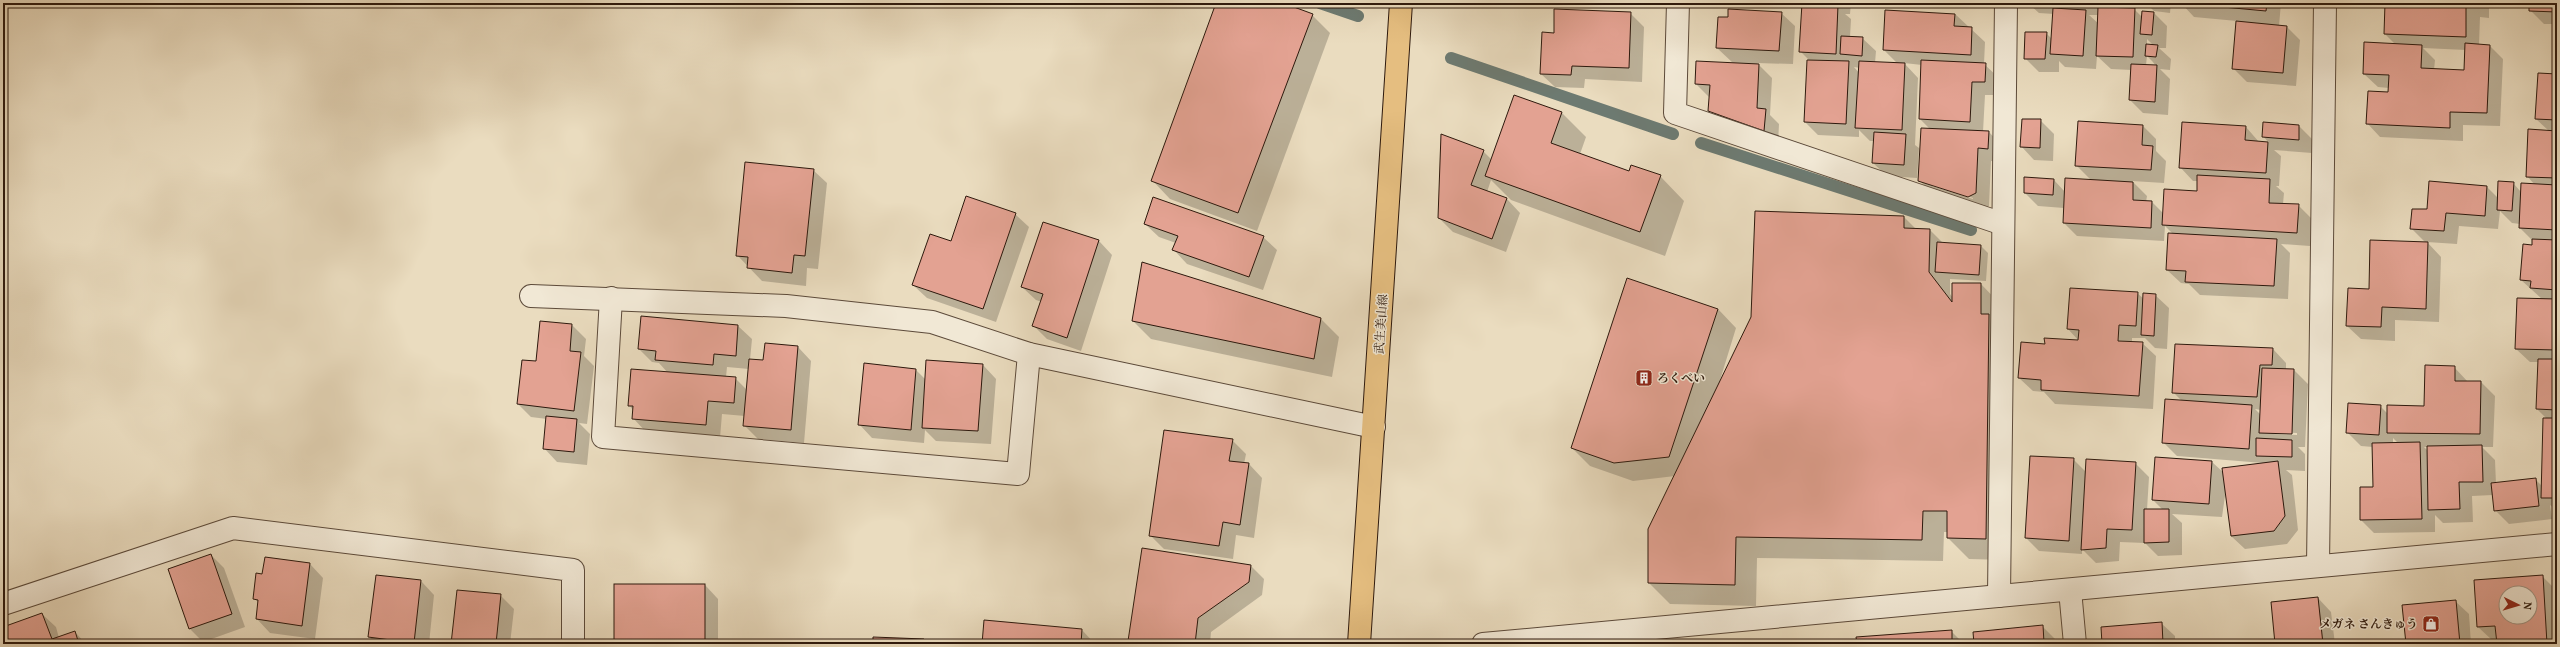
<svg xmlns="http://www.w3.org/2000/svg" width="2560" height="647" viewBox="0 0 2560 647" font-family="Vollkorn,'Noto Serif JP',serif">
<rect width="100%" height="100%" fill="#eadcbf"/>
<filter id="stains"><feTurbulence type="fractalNoise" baseFrequency=".005" numOctaves="4"/><feColorMatrix values="0 0 0 0 .2 0 0 0 0 .09 0 0 0 0 .02 0 0 0 .5 -.17"/></filter>
<radialGradient id="worn" r=".72"><stop offset=".6" stop-color="#630" stop-opacity="0"/><stop offset="1" stop-color="#630" stop-opacity=".3"/></radialGradient>
<!-- shadow -->
<g fill="#0003" fill-rule="evenodd">
<polygon points="1217,3 1280,3 1312,15 1330,33 1257,231 1170,199 1152,180"/>
<path d="M1821,3H1851L1850,14H1845L1851,19L1850,37L1862,38L1876,51L1875,63L1898,64L1884,50L1886,11L1955,14L1985,42L1984,64L1999,78L1998,95H1985L1983,132H1989L2002,146L2001,162L1991,161L1989,206L1982,210L1933,194L1919,180L1931,130L1920,119L1922,65L1904,63L1918,78L1915,145L1919,148L1917,178L1887,176L1873,163L1874,141H1870L1859,130V137L1818,135L1805,122L1808,59L1800,51L1823,5ZM1854,67L1860,68V74ZM1932,184L1973,198V199L1932,186Z"/>
<path d="M2028,3H2121V9H2134L2142,17L2154,13L2167,26L2166,48H2159L2171,59L2170,70L2160,69L2170,79L2168,115L2143,113L2130,100L2132,70L2111,69L2097,56L2096,69L2065,67L2059,61V72H2039L2025,58L2046,33L2052,39L2054,14L2039,13ZM2089,15H2099V24ZM2147,39L2153,45H2147ZM2147,56L2152,61L2156,66L2146,65Z"/>
<polygon points="2146,3 2171,3 2170,13 2154,11"/>
<polygon points="2181,3 2281,3 2279,26 2287,27 2300,40 2296,86 2247,82 2233,68 2237,21 2194,17"/>
<polygon points="2285,3 2315,3 2314,7"/>
<path d="M2386,3H2489V18L2480,17L2479,45L2490,46L2503,59L2500,126L2463,125V141L2380,137L2367,123L2389,93V88L2378,87L2364,74L2396,45L2385,34ZM2423,48L2466,50L2465,72L2434,70L2435,60Z"/>
<polygon points="2530,3 2557,3 2557,24 2544,24 2530,10"/>
<polygon points="1630,13 1644,27 1642,82 1585,79 1584,88 1555,87 1541,74 1555,34"/>
<polygon points="1781,13 1795,26 1793,64 1757,63 1772,78 1770,115 1779,124 1778,144 1723,124 1709,110 1709,97 1696,84 1733,63 1717,48"/>
<path d="M2557,75V511L2550,505L2552,519L2509,524L2495,510L2493,495L2472,496L2473,522L2443,523L2435,515V532L2374,533L2361,520L2374,488L2373,447L2361,446L2347,432L2380,406L2388,414L2425,407L2454,367L2468,382H2481L2495,396L2493,447H2482L2495,460L2496,484L2535,479L2543,487L2547,419L2537,409L2539,362H2530L2516,349L2543,300L2521,280L2533,241L2520,228V224L2512,223L2500,211L2498,229L2459,226L2457,244L2427,242L2441,257L2439,322L2395,320V341L2361,339L2347,326L2370,290L2426,243L2411,228L2428,210L2487,187L2499,199L2513,183L2521,192L2535,185L2527,176L2549,131L2536,119ZM2393,438L2398,443H2393ZM2424,447H2428V451Z"/>
<polygon points="1562,113 1586,137 1580,154 1630,172 1660,176 1684,201 1665,256 1511,200 1491,180 1487,192 1507,199 1520,213 1506,252 1453,232 1439,218 1483,151 1492,160"/>
<polygon points="2040,120 2054,134 2053,161 2034,160 2021,146"/>
<polygon points="2183,123 2246,127 2259,142 2269,143 2263,136 2299,126 2312,139 2312,153 2274,150 2281,156 2279,186 2276,186 2284,193 2283,204 2298,205 2312,219 2310,246 2281,244 2290,253 2288,299 2200,295 2189,284 2181,283 2167,270 2173,234 2165,226 2164,241 2077,236 2064,223 2064,208 2038,206 2025,193 2054,180 2065,192 2091,180 2077,166 2143,126 2156,139 2156,151 2166,161 2164,183 2132,181 2147,196 2146,202 2152,202 2164,214 2198,192 2198,181 2193,181 2180,167"/>
<polygon points="813,170 827,183 818,269 807,268 806,286 762,281 738,256"/>
<polygon points="1015,214 1029,227 996,322 927,298 913,285 952,243"/>
<polygon points="1904,217 1916,229 1930,230 1944,244 1981,246 1988,253 1986,281 1950,279 1950,294 1953,298 1981,284 2002,306 2007,560 1969,559 1948,538 1948,532 1944,532 1943,561 1757,558 1756,606 1670,604 1649,583 1675,476 1633,481 1590,466 1572,448 1718,309 1736,328 1717,390"/>
<polygon points="1044,223 1099,241 1112,255 1081,351 1047,339 1034,326 1042,302 1036,300 1022,287"/>
<polygon points="1145,224 1263,237 1277,250 1263,290 1187,264 1174,250 1176,243 1159,237"/>
<polygon points="2137,293 2144,299 2155,295 2169,308 2167,349 2155,348 2145,338 2132,338 2132,342 2142,343 2156,356 2153,409 2055,404 2044,392 2033,391 2019,378 2046,345 2079,341 2068,329"/>
<path d="M642,317L738,326L752,339L750,360L764,361L798,347L811,361L804,443L758,439L744,425L745,416L722,414L720,438L646,432L633,418V410L629,405L668,373L659,363L652,362L639,349ZM727,367L749,369L747,390L735,378L726,377Z"/>
<polygon points="1321,319 1339,337 1332,377 1151,339 1133,321"/>
<polygon points="541,322 572,325 586,339 584,356 594,366 587,424 579,423 590,434 587,465 557,462 544,448 547,419 531,417 518,404 537,362"/>
<path d="M2273,349L2286,363V370H2294L2308,384L2305,447H2298L2305,454V471L2286,470L2292,475L2298,530L2287,544L2245,549L2231,536L2226,489L2222,517L2172,514L2182,523V555L2158,556L2145,543L2120,542L2119,561L2096,563L2082,549V554L2039,551L2026,538L2073,459L2086,472L2135,463L2149,477L2147,510H2163L2153,500L2156,458L2212,462L2224,473L2263,463L2177,456L2163,442L2182,401L2173,392ZM2255,409L2261,410V415ZM2273,432L2297,433V435L2273,434Z"/>
<polygon points="983,365 996,379 991,444 936,441 925,430 924,443 872,438 859,424 916,370 926,380"/>
<polygon points="1232,440 1246,454 1244,464 1249,464 1262,478 1254,538 1236,535 1233,559 1164,549 1151,536"/>
<polygon points="1143,549 1251,566 1264,579 1262,595 1211,632 1210,644 1132,644 1129,641"/>
<polygon points="211,555 224,568 245,627 203,642 190,629 169,570"/>
<polygon points="310,564 323,578 315,639 270,633 257,619 259,603 254,598 263,576"/>
<polygon points="377,576 421,581 434,595 429,644 377,644 369,637"/>
<path d="M2542,576L2556,590L2557,644H2498V640H2492L2478,627L2475,581ZM2506,593H2530V617H2506Z"/>
<polygon points="705,585 718,599 718,644 615,644"/>
<polygon points="500,595 514,609 510,644 452,644"/>
<polygon points="2318,598 2331,612 2335,644 2276,644"/>
<polygon points="2455,601 2469,614 2471,644 2407,644"/>
<polygon points="42,614 56,627 59,638 75,632 86,644 3,644 3,628"/>
<polygon points="2161,623 2175,636 2175,644 2103,644"/>
<polygon points="2042,626 2056,640 2056,644 1975,644"/>
<polygon points="1082,630 1095,644 983,644"/>
<polygon points="1951,631 1964,644 1858,644"/>
</g>
<g fill="none" stroke-linecap="round" stroke-linejoin="round">
<!-- stream -->
<g stroke="#6d7a71" stroke-width="12">
<polyline points="1320,3 1358,16"/>
<polyline points="1451,58 1673,134"/>
<polyline points="1701,143 1971,230"/>
</g>
</g>
<!-- building -->
<g fill="#e3a292" stroke="#2d190d" fill-rule="evenodd">
<polygon points="1216,3 1283,3 1313,14 1238,213 1151,181"/>
<polygon points="1802,3 1838,5 1836,54 1799,52"/>
<polygon points="2180,3 2267,3 2266,11"/>
<polygon points="2385,3 2476,3 2466,4 2466,37 2384,34"/>
<polygon points="2529,3 2557,3 2557,12 2529,11"/>
<polygon points="2098,7 2135,8 2133,57 2096,56"/>
<polygon points="2053,8 2086,10 2083,56 2050,54"/>
<polygon points="1554,9 1631,12 1629,68 1572,66 1571,75 1540,74 1542,32 1554,33"/>
<polygon points="1728,9 1782,12 1779,51 1716,48 1718,17 1728,17"/>
<polygon points="1885,10 1955,14 1954,26 1972,27 1971,55 1883,50"/>
<polygon points="2142,11 2154,12 2152,35 2140,34"/>
<polygon points="2236,21 2287,26 2283,73 2232,69"/>
<polygon points="2025,32 2047,32 2045,59 2024,59"/>
<polygon points="1841,36 1863,37 1862,56 1840,54"/>
<polygon points="2364,42 2422,45 2421,68 2464,70 2465,43 2490,45 2487,113 2450,112 2450,128 2366,124 2368,91 2388,92 2389,75 2363,74"/>
<polygon points="2146,44 2158,45 2156,57 2145,56"/>
<polygon points="1807,60 1849,61 1846,124 1804,122"/>
<polygon points="1921,60 1986,63 1985,82 1972,82 1970,122 1919,119"/>
<polygon points="1696,61 1759,64 1757,108 1766,109 1764,131 1708,111 1710,85 1695,84"/>
<polygon points="1859,61 1905,63 1902,130 1855,128"/>
<polygon points="2131,64 2157,65 2155,102 2129,100"/>
<polygon points="2538,73 2557,74 2557,120 2535,119"/>
<polygon points="1514,95 1562,112 1551,143 1629,171 1631,165 1661,175 1640,232 1485,176"/>
<polygon points="2022,119 2041,119 2040,148 2020,147"/>
<polygon points="2078,121 2143,125 2142,145 2153,146 2151,170 2075,166"/>
<polygon points="2182,122 2246,126 2245,140 2268,142 2266,173 2179,168"/>
<polygon points="2263,122 2299,125 2299,140 2262,137"/>
<polygon points="1921,128 1989,131 1988,149 1978,148 1976,193 1968,197 1918,181"/>
<polygon points="2528,129 2557,131 2557,178 2526,177"/>
<polygon points="1874,132 1906,134 1904,165 1872,163"/>
<polygon points="1441,134 1484,150 1471,185 1507,198 1492,239 1438,218"/>
<polygon points="745,162 814,169 805,256 794,255 792,273 747,268 748,257 736,256"/>
<polygon points="2197,175 2270,179 2269,203 2299,204 2297,233 2162,225 2164,189 2197,191"/>
<polygon points="2024,177 2054,179 2053,195 2024,193"/>
<polygon points="2065,178 2133,182 2133,200 2152,201 2151,228 2063,223"/>
<polygon points="2429,181 2487,186 2485,216 2446,213 2444,231 2410,229 2412,209 2427,209"/>
<polygon points="2498,181 2514,182 2512,211 2497,210"/>
<polygon points="2521,183 2557,185 2557,230 2519,228"/>
<polygon points="966,196 1016,213 983,309 912,285 930,234 951,241"/>
<polygon points="1153,197 1264,236 1249,277 1172,250 1178,236 1144,224"/>
<polygon points="1755,211 1904,216 1904,228 1930,229 1929,272 1952,302 1952,283 1981,283 1981,314 1989,314 1986,539 1947,538 1947,511 1923,511 1922,540 1736,537 1735,585 1648,583 1648,529 1751,317"/>
<polygon points="1043,222 1099,240 1067,338 1032,326 1043,294 1021,287"/>
<polygon points="2168,233 2277,239 2274,286 2185,282 2186,271 2166,270"/>
<polygon points="2532,239 2557,240 2557,290 2530,288 2531,281 2520,280 2523,244 2532,245"/>
<polygon points="2370,240 2428,242 2426,309 2382,307 2381,327 2346,326 2348,288 2369,289"/>
<polygon points="1937,242 1981,245 1979,275 1935,272"/>
<polygon points="1142,262 1321,318 1314,359 1132,321"/>
<polygon points="1627,278 1718,309 1669,457 1614,463 1571,448"/>
<polygon points="2070,288 2138,292 2136,326 2119,325 2118,341 2143,342 2139,396 2041,390 2041,380 2018,378 2021,342 2045,344 2044,338 2078,340 2079,330 2067,329"/>
<polygon points="2143,293 2156,294 2154,336 2141,335"/>
<polygon points="2517,298 2557,299 2557,350 2515,349"/>
<polygon points="641,316 738,325 736,356 714,354 713,365 655,360 656,351 638,349"/>
<polygon points="540,321 572,324 570,351 581,352 574,411 517,404 522,360 536,361"/>
<polygon points="765,343 798,346 791,430 743,426 749,359 763,360"/>
<polygon points="2175,344 2273,348 2272,365 2260,365 2257,397 2172,393"/>
<polygon points="2538,359 2557,359 2557,410 2536,409"/>
<polygon points="926,360 983,364 978,431 922,428"/>
<polygon points="864,363 916,369 911,430 858,425"/>
<polygon points="2425,365 2455,366 2455,381 2481,381 2480,434 2387,433 2387,405 2424,406"/>
<polygon points="2262,368 2294,369 2292,434 2259,433"/>
<polygon points="631,369 736,377 734,403 708,401 706,425 632,419 633,406 628,406"/>
<polygon points="2165,399 2252,405 2249,449 2162,443"/>
<polygon points="2348,403 2381,405 2379,435 2346,433"/>
<polygon points="546,416 577,419 574,452 543,449"/>
<polygon points="2543,418 2557,418 2557,498 2541,498"/>
<polygon points="1164,430 1233,439 1229,461 1249,463 1240,525 1223,522 1219,546 1149,536"/>
<polygon points="2256,438 2292,440 2292,457 2256,456"/>
<polygon points="2420,442 2422,519 2360,520 2360,487 2373,487 2372,443"/>
<polygon points="2482,445 2483,482 2459,482 2460,509 2428,510 2427,446"/>
<polygon points="2030,456 2074,458 2069,541 2025,538"/>
<polygon points="2155,457 2212,461 2209,504 2152,500"/>
<polygon points="2086,459 2136,462 2132,530 2107,529 2106,548 2081,550"/>
<polygon points="2278,461 2285,516 2274,531 2231,536 2222,468"/>
<polygon points="2536,478 2539,506 2494,511 2491,483"/>
<polygon points="2144,509 2169,509 2169,542 2144,543"/>
<polygon points="1142,548 1251,565 1249,582 1198,618 1195,644 1144,644 1128,641"/>
<polygon points="211,554 232,614 189,629 168,569"/>
<polygon points="265,557 310,563 302,626 256,619 258,600 253,599 256,573 262,574"/>
<polygon points="376,575 421,580 414,643 368,637"/>
<path d="M2543,575L2547,644H2497L2495,626L2477,627L2474,580ZM2506,593H2530V617H2506Z"/>
<rect x="614" y="584" width="91" height="60"/>
<polygon points="457,590 501,594 496,644 451,644"/>
<polygon points="2318,597 2323,644 2275,644 2271,602"/>
<polygon points="2456,600 2460,644 2406,644 2402,605"/>
<polygon points="42,613 52,639 75,631 79,644 3,644 3,627"/>
<polygon points="984,620 1082,629 1081,644 982,644"/>
<polygon points="2162,622 2163,644 2102,644 2101,627"/>
<polygon points="2043,625 2044,643 2050,642 2050,644 1974,644 1973,632"/>
<polygon points="1952,630 1952,644 1857,644 1856,637"/>
<polygon points="873,637 924,639 923,644 873,644"/>
</g>
<g fill="none" stroke-linecap="round" stroke-linejoin="round">
<!-- minor casing -->
<g stroke="#5c4a3a" stroke-width="24">
<g id="minor">
<polyline points="1678,3 1675,113 2003,224"/>
<polyline points="531,296 786,306 932,322 1029,354 1374,427"/>
<polyline points="611,298 603,437 1018,474 1029,354"/>
<polyline points="2318,566 2325,3"/>
<polyline points="2070,590 2075,644"/>
<polyline points="1999,596 2006,3"/>
<polyline points="3,604 233,528 573,570 573,644"/>
<polyline points="1483,644 2557,544"/>
</g>
</g>
<!-- major casing -->
<g stroke="#2d190d" stroke-width="24">
<polyline id="major" points="1359,644 1401,3"/>
</g>
<!-- minor -->
<use href="#minor" stroke="#f1e8d5" stroke-width="22"/>
<!-- major -->
<use href="#major" stroke="#e5be80" stroke-width="22"/>
</g>
<!-- icons -->
<defs>
<g id="building-square" transform="scale(0.9)"><rect x="-9" y="-9" width="18" height="18" rx="4" fill="#8f2418" stroke="#f1e8d5"/><path d="M-4-6H4V6H1V3H-1V6H-4ZM-2.5-4.3h1.7v1.8h-1.7ZM.8-4.3h1.7v1.8H.8ZM-2.5-1h1.7V.8h-1.7ZM.8-1h1.7V.8H.8Z" fill="#fff"/></g>
<g id="shop-square" transform="scale(0.9)"><rect x="-9" y="-9" width="18" height="18" rx="4" fill="#8f2418" stroke="#f1e8d5"/><path d="M-5-2.5h2.3a2.7 3.5 0 0 1 5.4 0H5L5.5 6h-11ZM-1.5-2.5h3a1.5 2.3 0 0 0-3 0Z" fill="#fff"/></g>
</defs>
<g fill-rule="evenodd">
<use href="#building-square" x="1644" y="378"/>
<use href="#shop-square" x="2431" y="624"/>
</g>
<g text-anchor="middle" stroke-width="3" stroke-linejoin="round" paint-order="stroke">
<!-- street labels -->
<g font-size="12" fill="#2d190d" stroke="#f1e8d5">
<text transform="translate(1381 324) rotate(-86)" y="4">武生美山線</text>
</g>
<!-- poi labels -->
<g font-size="12" font-weight="bold" fill="#2d190d" stroke="#f1e8d5" text-anchor="start">
<text x="1657" y="382">ろくべい</text>
<text x="2418" y="628" text-anchor="end">メガネ さんきゅう</text>
</g>
</g>
<!-- margin -->
<rect width="2560" height="647" fill="none" stroke="#eadcbf" stroke-width="16"/>
<rect x="4" y="4" width="2552" height="639" fill="none" stroke="#2d190d" stroke-width="2"/>
<rect x="8" y="8" width="2544" height="631" fill="none" stroke="#2d190d"/>
<!-- north arrow -->
<g transform="translate(2518 605) rotate(95)"><circle r="19" fill="#f1e8d5" stroke="#a39585"/>
<path d="M0-3L7 15L0 10L-7 15Z" fill="#8f2418"/>
<text y="-6" font-size="11" font-weight="bold" text-anchor="middle" fill="#2d190d">N</text>
</g>
<rect width="100%" height="100%" filter="url(#stains)"/>
<rect width="100%" height="100%" fill="url(#worn)"/>
</svg>
